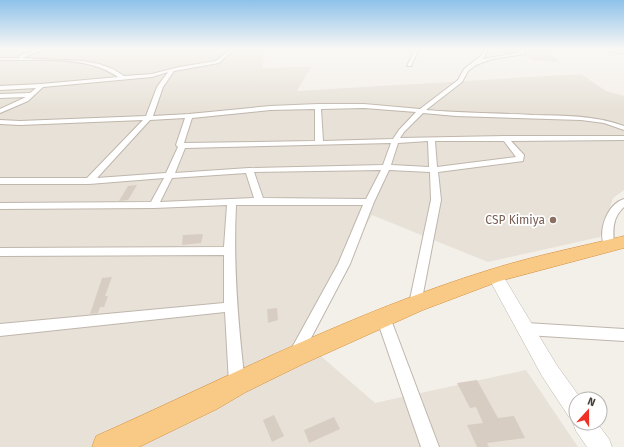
<svg xmlns="http://www.w3.org/2000/svg" width="624" height="447" viewBox="0 0 624 447" font-family="'Fira Sans',sans-serif">
<rect width="100%" height="100%" fill="#f3efe9"/>
<!-- residential -->
<g fill="#e7e1d7">
<polygon points="0,49 266,49 262,68 311,67 297,91 581,74 606,91 624,96 624,190 613,198 600,237 488,262 372,215 300,338 375,403 526,370 578,447 0,447"/>
<polygon points="464,49 562,49 566,52 548,52 560,62 531,60 525,54 466,53"/>
</g>
<!-- building -->
<g fill="#d8cdc2">
<polygon points="137,185 128,200 119,201 128,186"/>
<polygon points="203,234 201,243 182,245 183,235"/>
<polygon points="112,277 105,296 108,296 104,307 100,307 98,313 90,314 102,278"/>
<polygon points="277,308 278,320 268,323 267,309"/>
<polygon points="477,380 498,418 514,416 525,438 487,443 489,447 477,447 467,425 483,423 476,407 470,408 457,383"/>
<polygon points="274,415 284,436 272,442 263,420"/>
<polygon points="334,417 340,429 309,443 304,430"/>
</g>
<g fill="none" stroke-linecap="round" stroke-linejoin="round">
<!-- minor casing -->
<g stroke="#bfb6ac" stroke-width="2">
<g id="minor">
<path d="M38,49H44L22,58L82,61L99,64L113,69L124,76L152,74L179,67L216,61L229,50L239,49L231,52L219,63L174,71L163,87L153,116L189,114L270,106L318,104H364L420,109L458,80L464,69L482,55L485,49H489L483,59L521,52L520,49H524L525,54L492,59L476,65L468,71L462,82L426,110C462,113 497,113 533,115C564,116 594,115 624,126V130L604,123L581,120L456,116L423,113L404,132L400,138L505,136H624V140L511,141L524,155L523,161L438,172L441,200L421,304L419,307L415,309L411,307L409,304L431,200L430,172L389,170L374,202L350,264L301,357L296,359L291,357L289,353L338,264L363,205H236C233,265 238,324 245,383L242,388L237,390L232,388L229,383L225,312L0,336V324L224,303V255L0,256V248L224,247L227,205L154,208L0,209V203L151,202L164,178L89,184H0V178H87L143,120L20,125L0,124V120L20,121L146,116L157,87L168,72L152,77L43,87L28,101L0,113V109L26,97L0,98V94L30,93L36,88L0,90V86L41,84L118,77C85,54 38,61 0,60V58H20L19,56ZM364,108L416,112L399,130L393,139L323,141L321,109ZM315,109V141L184,143L192,118L270,110ZM185,118L176,145L178,147L166,173L97,178L150,120ZM428,141L429,167L391,165L398,143ZM435,141H504L516,157L437,167ZM391,143L383,165L249,168L175,173L185,148ZM381,170L366,199L263,198L254,172ZM246,173L254,198L160,202L172,178Z"/>
<polygon points="415,49 419,49 411,66 407,66"/>
<polygon points="601,49 624,52 624,54 603,50"/>
<path d="M624,199V207C612,218 613,230 614,245L613,247H605C597,232 607,204 624,199Z"/>
<polygon points="383,312 388,313 390,317 439,447 421,447 376,317 378,313"/>
<polygon points="526,323 624,329 624,341 526,335 521,333 519,329 521,325"/>
</g>
</g>
<!-- tertiary casing -->
<g stroke="#bfb6ac" stroke-width="1">
<polygon id="tertiary" points="495,270 500,271 556,364 581,399 576,399 576,423 597,423 609,439 612,447 587,447 576,431 573,423 574,420 569,417 542,376 487,275 490,271"/>
</g>
<!-- trunk casing -->
<g stroke="#d69140" stroke-width="1">
<path id="trunk" d="M624,236V248L500,281L423,310L303,364L246,392L217,409L139,447H92L96,436C226,378 353,312 489,270C533,256 579,247 624,236Z"/>
</g>
<!-- minor -->
<use href="#minor" fill="#fff" fill-rule="evenodd"/>
<!-- tertiary -->
<use href="#tertiary" fill="#fff" fill-rule="evenodd"/>
<!-- trunk -->
<use href="#trunk" fill="#f8ca86" fill-rule="evenodd"/>
</g>
<!-- sky -->
<linearGradient id="sky" x2="0" y2="1"><stop stop-color="#8ec2ea"/><stop offset="0.44" stop-color="#faf8f5"/><stop offset="1" stop-color="#faf8f5" stop-opacity="0"/></linearGradient>
<rect width="624" height="112" fill="url(#sky)"/>
<!-- markers -->
<circle fill="#8d6e63" stroke="#fff" stroke-width="1.5" cx="553" cy="220" r="4"/>
<g text-anchor="middle" stroke-width="3.5" stroke-linejoin="round" paint-order="stroke">
<!-- education labels -->
<g font-size="12" fill="#785e54" stroke="#fff" text-anchor="end">
<text x="545" y="224">CSP Kimiya</text>
</g>
</g>
<!-- north arrow -->
<g transform="translate(588 411) rotate(21)"><circle r="19" fill="#ffffff" stroke="#b5b2af"/>
<path d="M0-3L7 15L0 10L-7 15Z" fill="#ef3024"/>
<text y="-6" font-size="11" font-weight="bold" text-anchor="middle" fill="#473f37">N</text>
</g>
</svg>
